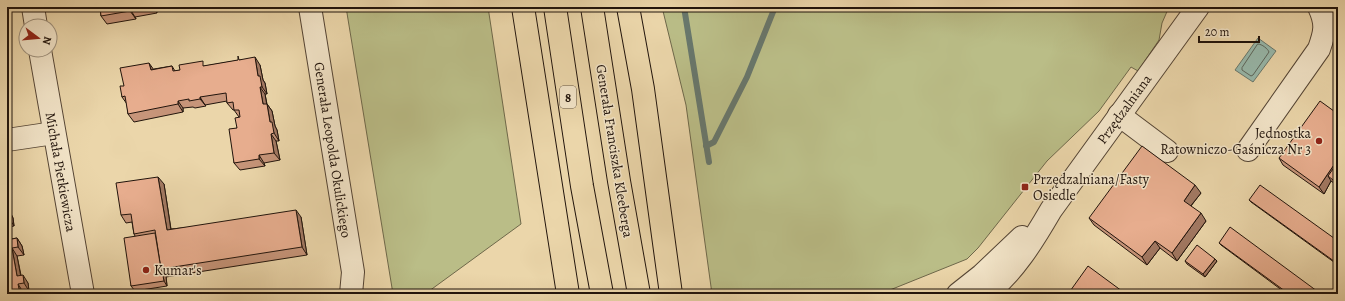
<svg xmlns="http://www.w3.org/2000/svg" width="1345" height="301" viewBox="0 0 1345 301" font-family="Alegreya,serif">
<rect width="100%" height="100%" fill="#ebd6aa"/>
<filter id="stains"><feTurbulence type="fractalNoise" baseFrequency=".005" numOctaves="4"/><feColorMatrix values="0 0 0 0 .2 0 0 0 0 .09 0 0 0 0 .02 0 0 0 .5 -.17"/></filter>
<radialGradient id="worn" r=".72"><stop offset=".6" stop-color="#630" stop-opacity="0"/><stop offset="1" stop-color="#630" stop-opacity=".3"/></radialGradient>
<!-- green -->
<g fill="#babd87" stroke="#6e684a">
<polygon points="346,7 488,7 521,224 425,294 393,294"/>
<polygon points="662,7 1169,7 1162,23 1159,40 1138,71 1131,67 1099,111 1047,161 978,248 967,259 880,294 712,294 686,105"/>
</g>
<!-- water -->
<polygon fill="#98b9ac" stroke="#68776c" points="1258,38 1276,51 1253,82 1235,70"/>
<g fill="none" stroke-linecap="round" stroke-linejoin="round">
<!-- shore -->
<path stroke="#5c665c" stroke-width="1" d="M1258,44C1262,44 1268,49 1269,52L1253,75L1251,76L1242,70V68Z"/>
<!-- stream -->
<g stroke="#68776c" stroke-width="6">
<polyline points="684,7 709,162"/>
<polyline points="706,146 714,142 747,77 775,7"/>
</g>
<!-- minor casing -->
<g stroke="#544434" stroke-width="24">
<g id="minor">
<polyline points="33,7 36,26"/>
<polyline points="310,7 353,272 351,294"/>
<polyline points="40,50 83,294"/>
<polyline points="1119,115 1167,151"/>
<polyline points="7,140 54,133"/>
<path d="M1248,150L1319,49C1325,32 1327,24 1319,7"/>
<polyline points="958,294 982,275 1022,237"/>
<path d="M986,294C1014,272 1033,241 1051,210L1198,7"/>
</g>
</g>
<!-- highway casing -->
<g stroke="#21140c" stroke-width="24">
<g id="highway">
<polyline points="523,7 568,294"/>
<polyline points="555,7 582,186 602,294"/>
<polyline points="592,7 619,181 639,294"/>
<polyline points="628,7 643,89 671,294"/>
</g>
</g>
<!-- minor -->
<use href="#minor" stroke="#f2e4c8" stroke-width="22"/>
<!-- highway -->
<use href="#highway" stroke="#ebd6aa" stroke-width="22"/>
</g>
<!-- wall -->
<g fill="#c7957a" stroke="#21140c">
<polygon points="100,7 179,7 179,8 156,10 157,13 135,17 136,19 107,24 101,16"/>
<polygon points="241,60 260,65 263,80 265,83 267,94 265,94 267,104 272,111 275,126 277,130 279,141 276,141 280,160 264,163 265,166 240,170 234,163 237,128 239,117 234,110 233,110 227,103 227,101 205,105 206,106 195,108 193,107 183,108 183,112 134,122 128,114 127,104 122,97 124,86 154,69 172,66 175,71"/>
<polygon points="1338,114 1338,186 1331,181 1324,194 1283,165 1279,158"/>
<polygon points="164,184 171,229 301,217 307,255 166,277 166,276 167,286 135,291 131,286 135,236 134,234 132,222 126,223 121,215"/>
<polygon points="7,192 8,194 11,214 13,218 14,226 9,227 11,239 17,238 22,246 24,255 17,256 21,275 28,283 29,291 7,294"/>
<polygon points="1201,193 1191,206 1206,221 1177,261 1160,248 1147,265 1094,225 1089,218"/>
<polygon points="1249,200 1338,241 1338,265 1251,202"/>
<polygon points="1219,243 1321,294 1287,294 1221,245"/>
<polygon points="1215,259 1217,261 1205,277 1187,264 1185,261"/>
</g>
<!-- shaded-wall -->
<g fill="#a27963" stroke="#21140c">
<polygon points="152,7 154,7 156,10 157,13"/>
<polygon points="130,9 135,17 136,19 130,11"/>
<polygon points="255,57 260,65 263,80 265,83 267,94 262,87 258,76"/>
<polygon points="149,63 154,70 151,70"/>
<polygon points="260,87 265,94 268,112 263,104"/>
<polygon points="200,97 205,105 206,106 200,99"/>
<polygon points="178,101 183,108 183,112 178,104"/>
<polygon points="267,104 272,111 275,126 277,130 279,141 274,133 270,122"/>
<polygon points="271,134 276,141 280,160 274,153"/>
<polygon points="259,155 264,163 265,166 259,159"/>
<polygon points="1338,159 1338,172 1328,176 1331,181 1324,194 1319,187 1327,175"/>
<polygon points="158,177 164,184 172,237 167,230"/>
<polygon points="1195,185 1201,193 1189,208 1184,201"/>
<polygon points="7,192 8,194 11,214 13,218 14,226 9,218 7,212"/>
<polygon points="296,210 301,217 307,255 302,247"/>
<polygon points="1201,213 1206,221 1177,261 1172,253"/>
<polygon points="7,224 9,227 12,247 7,240"/>
<polygon points="17,238 22,246 24,255 18,247"/>
<polygon points="1155,241 1160,248 1147,265 1142,257"/>
<polygon points="12,248 17,256 22,283 17,276"/>
<polygon points="1215,259 1217,261 1205,277 1203,274"/>
<polygon points="162,271 166,276 167,286 164,281"/>
<polygon points="23,275 28,283 29,291 24,283"/>
<polygon points="18,284 23,292 24,294 20,294"/>
</g>
<!-- building -->
<g fill="#e7ad8e" stroke="#21140c">
<polygon points="100,7 144,7 130,9 130,11 101,16"/>
<polygon points="238,56 239,60 255,57 258,76 260,76 262,87 260,87 263,104 267,104 270,122 272,122 274,133 271,134 274,153 259,155 259,159 234,163 229,129 237,128 235,118 240,117 239,110 234,110 233,102 227,103 226,93 200,97 200,99 189,101 189,99 178,101 178,104 128,114 125,96 122,97 120,86 124,86 120,68 149,63 151,70 172,66 173,71 180,70 179,65 203,61 203,66 238,60"/>
<polygon points="1320,101 1338,114 1338,159 1327,175 1319,187 1279,158"/>
<polygon points="1142,146 1195,185 1184,201 1201,213 1172,253 1155,241 1142,257 1089,218"/>
<polygon points="1338,162 1338,184 1328,176"/>
<polygon points="158,177 167,230 296,210 302,247 161,269 155,230 134,234 131,214 121,215 116,183"/>
<polygon points="1260,185 1338,241 1338,264 1249,200"/>
<polygon points="7,210 8,210 9,218 7,219"/>
<polygon points="1230,227 1321,294 1289,294 1219,243"/>
<polygon points="155,233 161,269 162,271 164,281 131,286 124,238"/>
<polygon points="17,238 18,247 12,248 17,276 23,275 24,283 18,284 20,294 7,294 7,239 7,240"/>
<polygon points="1197,245 1215,259 1203,274 1185,261"/>
<polygon points="1088,266 1126,294 1068,294"/>
</g>
<!-- markers -->
<g fill="#8f2418" stroke="#f2e4c8" stroke-width="1.5">
<circle cx="1319" cy="141" r="4"/>
<rect x="1021" y="183" width="8" height="8" rx="2"/>
<circle cx="146" cy="270" r="4"/>
</g>
<g text-anchor="middle" stroke-width="3" stroke-linejoin="round" paint-order="stroke">
<!-- shield labels -->
<rect fill="#f2e4c8" stroke="#605244" stroke-width="1" x="560" y="86" width="16" height="22" rx="3"/>
<g font-size="13" font-weight="bold" fill="#21140c">
<text x="568" y="102">8</text>
</g>
<!-- street labels -->
<g font-size="14" fill="#21140c" stroke="#f2e4c8">
<text transform="translate(1124 109) rotate(-54)" y="5">Przędzalniana</text>
<text transform="translate(333 150) rotate(81)" y="5">Generała Leopolda Okulickiego</text>
<text transform="translate(615 151) rotate(81)" y="5">Generała Franciszka Kleeberga</text>
<text transform="translate(61 172) rotate(80)" y="5">Michała Pietkiewicza</text>
</g>
<!-- poi labels -->
<g font-size="14" fill="#21140c" stroke="#f2e4c8" text-anchor="start">
<text x="1311" y="138" text-anchor="end">Jednostka<tspan x="1311" dy="16">Ratowniczo-Gaśnicza Nr 3</tspan></text>
<text x="1033" y="184">Przędzalniana/Fasty<tspan x="1033" dy="16">Osiedle</tspan></text>
<text x="154" y="275">Kumar's</text>
</g>
</g>
<!-- margin -->
<rect width="1345" height="301" fill="none" stroke="#ebd6aa" stroke-width="24"/>
<rect x="8" y="8" width="1329" height="285" fill="none" stroke="#21140c" stroke-width="2"/>
<rect x="12" y="12" width="1321" height="277" fill="none" stroke="#21140c"/>
<!-- north arrow -->
<g transform="translate(38 38) rotate(106)"><circle r="19" fill="#f2e4c8" stroke="#9e917d"/>
<path d="M0-3L7 15L0 10L-7 15Z" fill="#8f2418"/>
<text y="-6" font-size="11" font-weight="bold" text-anchor="middle" fill="#21140c">N</text>
</g>
<!-- scale -->
<path d="M1199 36v6h60v-6" fill="none" stroke="#21140c" stroke-width="2"/>
<text x="1205" y="36" font-size="12" fill="#21140c" stroke="#f2e4c8" stroke-width="3" paint-order="stroke">20 m</text>
<rect width="100%" height="100%" filter="url(#stains)"/>
<rect width="100%" height="100%" fill="url(#worn)"/>
</svg>
